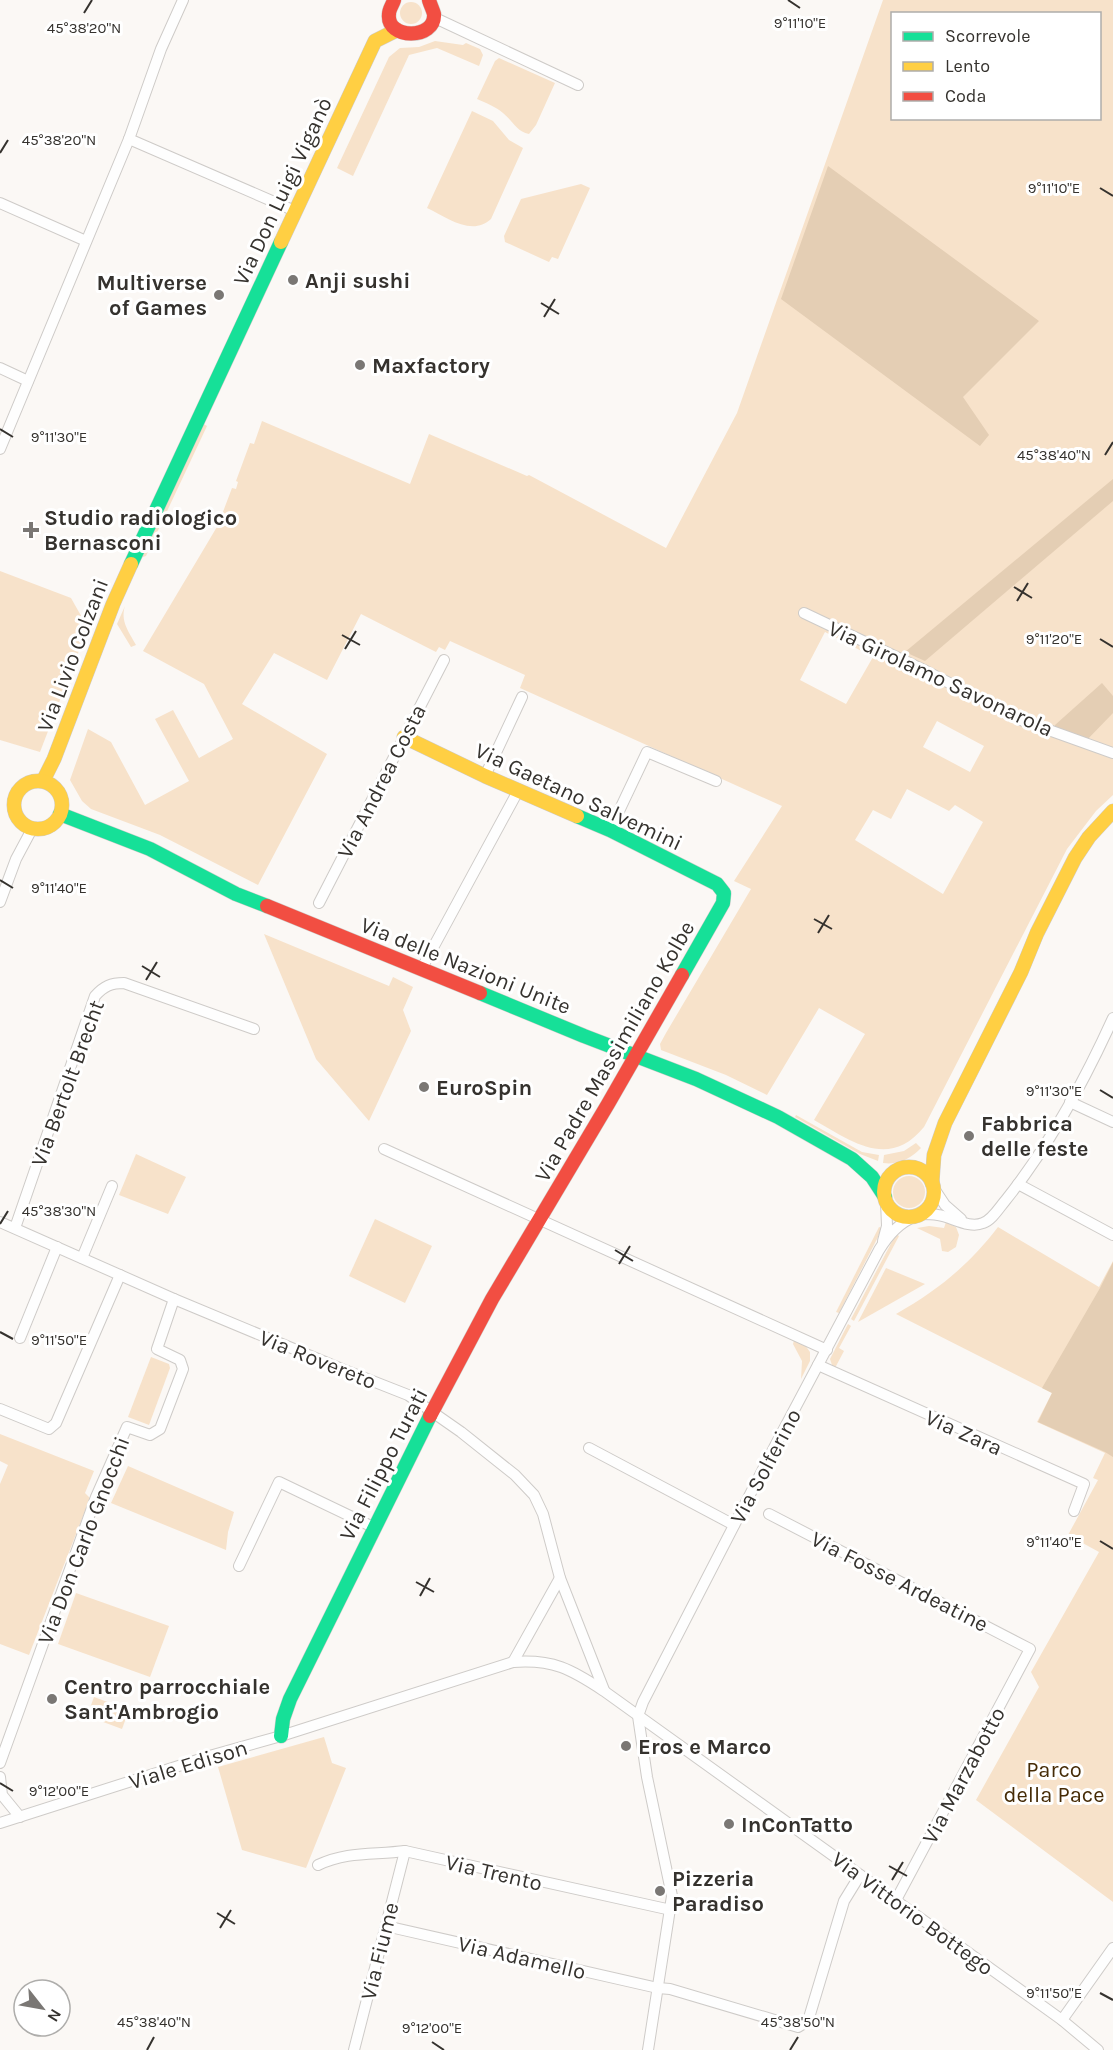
<svg xmlns="http://www.w3.org/2000/svg" width="1113" height="2050" viewBox="0 0 1113 2050" font-family="Karla,sans-serif">
<rect width="100%" height="100%" fill="#fbf8f5"/>
<!-- green -->
<g fill="#f7e2ca" fill-rule="evenodd">
<path d="M883,0H1113V795L1096,811L1067,849L924,1127C889,1170 851,1141 814,1120L865,1034L819,1008L767,1095L726,1075L661,1050L660,1044L666,1033L751,889L734,881L782,806L520,688L525,675L450,641L445,650L439,647L436,652L361,614L327,680L274,653L242,704L327,754L258,885L160,835L91,809L82,801L70,780L88,729L111,742L145,805L189,781L155,719L173,710L199,758L233,739L204,684L143,651L208,542L218,525L232,488L236,489L238,482L236,481L250,443L254,444L262,421L410,484L429,434L527,476L529,475L666,548L737,413ZM892,14H1100V118H892ZM825,632L873,657L846,704L800,680ZM937,721L984,746L970,772L923,747ZM907,789L949,811L955,805L983,822L943,894L855,840L873,810L891,819Z"/>
<circle cx="411" cy="13" r="11"/>
<polygon points="435,41 463,45 466,43 480,49 483,55 479,66 437,48 409,55 353,176 337,168 389,57 400,48 419,47"/>
<path d="M499,58L555,83L536,125L529,134C516,131 513,121 503,113C496,107 486,103 477,99L495,61Z"/>
<path d="M472,111L493,121L509,140L523,148L491,219C472,237 446,217 427,208Z"/>
<polygon points="581,184 590,188 558,259 552,257 549,262 505,242 504,236 521,199"/>
<polygon points="202,423 207,426 146,556 140,558"/>
<polygon points="0,571 71,598 84,621 85,635 40,752 0,740"/>
<path d="M125,606C120,621 129,632 136,645L131,647L117,624Z"/>
<polygon points="264,934 389,986 393,977 413,987 403,1010 411,1031 369,1121 316,1059"/>
<polygon points="796,1115 862,1152 879,1155 878,1161 860,1154 795,1117"/>
<path d="M916,1143L921,1148C910,1159 899,1165 883,1163L884,1155L904,1151Z"/>
<polygon points="136,1154 186,1177 168,1214 119,1195"/>
<circle cx="909" cy="1192" r="16"/>
<polygon points="375,1219 432,1246 405,1303 349,1276"/>
<polygon points="946,1222 956,1227 959,1235 956,1247 948,1252 942,1251 940,1239 917,1228 929,1226 944,1228"/>
<polygon points="879,1227 882,1228 878,1237 839,1313 836,1312"/>
<path d="M998,1227L1099,1287L1113,1261V1902L976,1800L1039,1687L1031,1672L1099,1552L1068,1535L1098,1480L1093,1478L1105,1453L1037,1422L1052,1393L896,1314C938,1290 968,1266 998,1227Z"/>
<polygon points="896,1234 899,1236 854,1321 851,1319"/>
<polygon points="886,1268 925,1284 858,1322"/>
<polygon points="848,1324 851,1326 839,1348 844,1351 835,1368 832,1365 830,1359"/>
<polygon points="794,1340 805,1345 810,1352 810,1361 801,1379 802,1361 793,1344"/>
<polygon points="151,1357 169,1364 170,1368 149,1425 128,1417"/>
<polygon points="0,1434 94,1471 85,1493 90,1498 29,1655 0,1644 0,1484 8,1465 0,1461"/>
<polygon points="128,1466 234,1512 228,1532 226,1550 111,1503"/>
<polygon points="76,1593 169,1626 150,1677 58,1644"/>
<polygon points="94,1697 129,1710 122,1729 87,1716"/>
<polygon points="324,1737 332,1763 346,1768 306,1868 242,1850 218,1767"/>
</g>
<!-- forest -->
<g fill="#e4ceb4">
<polygon points="828,166 1039,321 963,397 989,435 980,446 781,299"/>
<polygon points="1113,479 1113,501 925,661 905,652"/>
<polygon points="1102,683 1113,696 1113,713 1083,744 1055,731 1055,725"/>
<polygon points="1113,1262 1113,1457 1105,1452 1038,1422 1052,1393 1042,1388 1100,1288"/>
</g>
<g fill="none" stroke-linecap="round" stroke-linejoin="round">
<!-- street casing -->
<g stroke="#cecbc8" stroke-width="12">
<g id="street">
<polyline points="433,17 578,85"/>
<polyline points="129,139 295,211"/>
<polyline points="0,203 86,241"/>
<polyline points="0,368 28,381"/>
<polyline points="0,449 129,139 161,49 183,0"/>
<polyline points="804,613 926,671 1021,720 1113,753"/>
<polyline points="485,776 522,697"/>
<polyline points="610,830 647,752 716,781"/>
<polyline points="0,902 16,859 32,829"/>
<polyline points="319,903 444,660"/>
<polyline points="422,968 518,791"/>
<polyline points="1070,1102 1113,1122"/>
<polyline points="384,1149 827,1350"/>
<polyline points="1018,1184 1113,1235"/>
<polyline points="933,1187 945,1205 961,1219"/>
<path d="M920,1214C926,1214 932,1214 938,1215C952,1217 969,1229 983,1223C992,1220 999,1208 1005,1201C1049,1146 1084,1082 1113,1018"/>
<polyline points="0,1222 174,1299 342,1369 408,1395 461,1432 515,1475 534,1495 543,1514 560,1578 604,1690"/>
<path d="M15,1228L95,996C104,986 111,983 124,983L254,1029"/>
<polyline points="883,1241 887,1226 886,1201"/>
<polyline points="82,1258 112,1186"/>
<polyline points="20,1338 57,1247"/>
<polyline points="818,1365 1084,1484 1074,1511"/>
<polyline points="0,1409 49,1429 56,1423 120,1275"/>
<polyline points="589,1448 734,1525"/>
<polyline points="769,1514 1030,1649 896,1900"/>
<polyline points="239,1566 279,1482 375,1528"/>
<polyline points="513,1662 560,1578"/>
<polyline points="0,1763 96,1497 127,1427 150,1435 160,1429 183,1369 180,1360 157,1349 174,1299"/>
<polyline points="0,1777 2,1795 20,1817"/>
<path d="M0,1823L213,1755L281,1736L513,1662C553,1659 571,1669 604,1691L1062,2020L1098,2050"/>
<path d="M318,1865C347,1851 374,1855 405,1851L671,1910"/>
<polyline points="386,1926 658,1988 670,1989 798,2027 808,2021 844,1901 860,1875"/>
<polyline points="1062,2020 1113,1948"/>
<polyline points="354,2050 405,1851"/>
<path d="M648,2050L672,1896L647,1777L638,1716L643,1702L776,1444L879,1250C889,1234 899,1223 916,1216"/>
</g>
</g>
<!-- fast casing -->
<g stroke="#cecbc8" stroke-width="15">
<g id="fast">
<polyline points="131,564 281,242"/>
<polyline points="60,814 150,849 236,894 267,906"/>
<polyline points="577,816 610,830 717,884 724,893 723,903 682,975"/>
<polyline points="480,993 584,1036 696,1079 778,1117 852,1159 872,1177 885,1197"/>
<polyline points="281,1736 283,1719 290,1699 430,1416"/>
</g>
</g>
<!-- slow casing -->
<g stroke="#cecbc8" stroke-width="15">
<g id="slow">
<polyline points="281,242 375,41 397,30"/>
<polyline points="404,737 485,776 577,816"/>
<polyline points="43,781 54,759 113,604 131,564"/>
<circle cx="38" cy="805" r="24"/>
<circle cx="909" cy="1192" r="25"/>
<polyline points="932,1183 934,1155 945,1123 1021,972 1037,933 1075,858 1089,837 1113,811"/>
</g>
</g>
<!-- jam casing -->
<g stroke="#cecbc8" stroke-width="15">
<g id="jam">
<path d="M394,0C393,4 389,9 389,14C386,40 436,40 434,14C433,10 430,4 429,0"/>
<polyline points="267,906 480,993"/>
<polyline points="430,1416 492,1299 608,1104 682,975"/>
</g>
</g>
<!-- street -->
<use href="#street" stroke="#fefefe" stroke-width="10"/>
<!-- fast -->
<use href="#fast" stroke="#16e098" stroke-width="14"/>
<!-- slow -->
<use href="#slow" stroke="#ffcf43" stroke-width="14"/>
<!-- jam -->
<use href="#jam" stroke="#f24e42" stroke-width="14"/>
</g>
<!-- ticks -->
<path fill="none" stroke="#35322e" stroke-width="2" d="M788,0L800,8M84,13L92,0M0,153L8,140M1100,188L1113,196M541,303L559,314M544,317L555,299M0,429L13,437M1105,455L1113,442M1014,587L1032,598M1017,601L1028,583M342,635L360,645M1100,639L1113,647M345,649L356,631M0,880L13,888M814,919L832,929M818,933L829,915M142,966L160,977M146,980L157,962M1100,1090L1113,1098M0,1224L8,1211M615,1250L633,1261M619,1264L630,1246M0,1332L13,1339M1100,1541L1113,1549M416,1582L434,1592M420,1596L430,1578M0,1783L13,1791M889,1866L907,1876M892,1880L903,1862M217,1913L235,1924M220,1928L231,1910M1100,1993L1113,2000M432,2042L444,2050M147,2050L154,2037M790,2050L798,2037"/>
<!-- markers -->
<g fill="#7a7774" stroke="#fff" stroke-width="2">
<circle cx="293" cy="280" r="6"/>
<circle cx="219" cy="295" r="6"/>
<circle cx="360" cy="365" r="6"/>
<path d="M28 521h6v6h6v6h-6v6h-6v-6h-6v-6h6z"/>
<circle cx="424" cy="1087" r="6"/>
<circle cx="969" cy="1136" r="6"/>
<circle cx="52" cy="1699" r="6"/>
<circle cx="626" cy="1746" r="6"/>
<circle cx="729" cy="1824" r="6"/>
<circle cx="660" cy="1891" r="6"/>
</g>
<g text-anchor="middle" stroke-width="6" stroke-linejoin="round" paint-order="stroke">
<!-- street labels -->
<g font-size="22" fill="#35322e" stroke="#fff">
<text transform="translate(282 191) rotate(-65)" y="8">Via Don Luigi Viganò</text>
<text transform="translate(72 655) rotate(-69)" y="8">Via Livio Colzani</text>
<text transform="translate(941 678) rotate(25)" y="8">Via Girolamo Savonarola</text>
<text transform="translate(381 781) rotate(-63)" y="8">Via Andrea Costa</text>
<text transform="translate(579 796) rotate(25)" y="8">Via Gaetano Salvemini</text>
<text transform="translate(466 965) rotate(22)" y="8">Via delle Nazioni Unite</text>
<text transform="translate(614 1051) rotate(-60)" y="8">Via Padre Massimiliano Kolbe</text>
<text transform="translate(67 1083) rotate(-70)" y="8">Via Bertolt Brecht</text>
<text transform="translate(318 1359) rotate(22)" y="8">Via Rovereto</text>
<text transform="translate(964 1432) rotate(24)" y="8">Via Zara</text>
<text transform="translate(383 1464) rotate(-63)" y="8">Via Filippo Turati</text>
<text transform="translate(765 1466) rotate(-62)" y="8">Via Solferino</text>
<text transform="translate(83 1540) rotate(-69)" y="8">Via Don Carlo Gnocchi</text>
<text transform="translate(900 1581) rotate(27)" y="8">Via Fosse Ardeatine</text>
<text transform="translate(188 1764) rotate(-17)" y="8">Viale Edison</text>
<text transform="translate(963 1775) rotate(-62)" y="8">Via Marzabotto</text>
<text transform="translate(494 1872) rotate(13)" y="8">Via Trento</text>
<text transform="translate(913 1913) rotate(36)" y="8">Via Vittorio Bottego</text>
<text transform="translate(379 1951) rotate(-76)" y="8">Via Fiume</text>
<text transform="translate(522 1957) rotate(13)" y="8">Via Adamello</text>
</g>
<!-- poi labels -->
<g font-size="22" font-weight="bold" fill="#35322e" stroke="#fff" text-anchor="start">
<text x="305" y="288">Anji sushi</text>
<text x="207" y="290" text-anchor="end">Multiverse<tspan x="207" dy="25">of Games</tspan></text>
<text x="372" y="373">Maxfactory</text>
<text x="44" y="525">Studio radiologico<tspan x="44" dy="25">Bernasconi</tspan></text>
<text x="436" y="1095">EuroSpin</text>
<text x="981" y="1131">Fabbrica<tspan x="981" dy="25">delle feste</tspan></text>
<text x="64" y="1694">Centro parrocchiale<tspan x="64" dy="25">Sant'Ambrogio</tspan></text>
<text x="638" y="1754">Eros e Marco</text>
<text x="741" y="1832">InConTatto</text>
<text x="672" y="1886">Pizzeria<tspan x="672" dy="25">Paradiso</tspan></text>
</g>
<!-- park labels -->
<g font-size="22" fill="#452b06" stroke="#fff">
<text x="1054" y="1777">Parco<tspan x="1054" dy="25">della Pace</tspan></text>
</g>
</g>
<g font-size="15" text-anchor="middle" fill="#35322e" stroke="#fff" stroke-width="6" stroke-linejoin="round" paint-order="stroke">
<text x="800" y="28">9°11'10"E</text>
<text x="84" y="33">45°38'20"N</text>
<text x="59" y="145">45°38'20"N</text>
<text x="1054" y="193">9°11'10"E</text>
<text x="59" y="442">9°11'30"E</text>
<text x="1054" y="460">45°38'40"N</text>
<text x="1054" y="644">9°11'20"E</text>
<text x="59" y="893">9°11'40"E</text>
<text x="1054" y="1096">9°11'30"E</text>
<text x="59" y="1216">45°38'30"N</text>
<text x="59" y="1345">9°11'50"E</text>
<text x="1054" y="1547">9°11'40"E</text>
<text x="59" y="1796">9°12'00"E</text>
<text x="1054" y="1998">9°11'50"E</text>
<text x="154" y="2027">45°38'40"N</text>
<text x="798" y="2027">45°38'50"N</text>
<text x="432" y="2033">9°12'00"E</text>
</g>
<!-- legend -->
<rect x="891" y="12" width="210" height="108" fill="#ffffff" stroke="#aeadab" stroke-width="1.5"/>
<rect x="903" y="32" width="30" height="9" fill="#16e098" stroke="#aeadab" stroke-width="1.5"/>
<text x="945" y="42" font-size="18" fill="#35322e">Scorrevole</text>
<rect x="903" y="62" width="30" height="9" fill="#ffcf43" stroke="#aeadab" stroke-width="1.5"/>
<text x="945" y="72" font-size="18" fill="#35322e">Lento</text>
<rect x="903" y="92" width="30" height="9" fill="#f24e42" stroke="#aeadab" stroke-width="1.5"/>
<text x="945" y="102" font-size="18" fill="#35322e">Coda</text>
<!-- north arrow -->
<g transform="translate(42 2008) rotate(121)"><circle r="28" fill="#ffffff" stroke="#aeadab" stroke-width="1.5"/>
<path d="M0-4.5L10 22L0 15L-10 22Z" fill="#7a7774"/>
<text y="-9" font-size="16" font-weight="bold" text-anchor="middle" fill="#35322e">N</text>
</g>
</svg>
